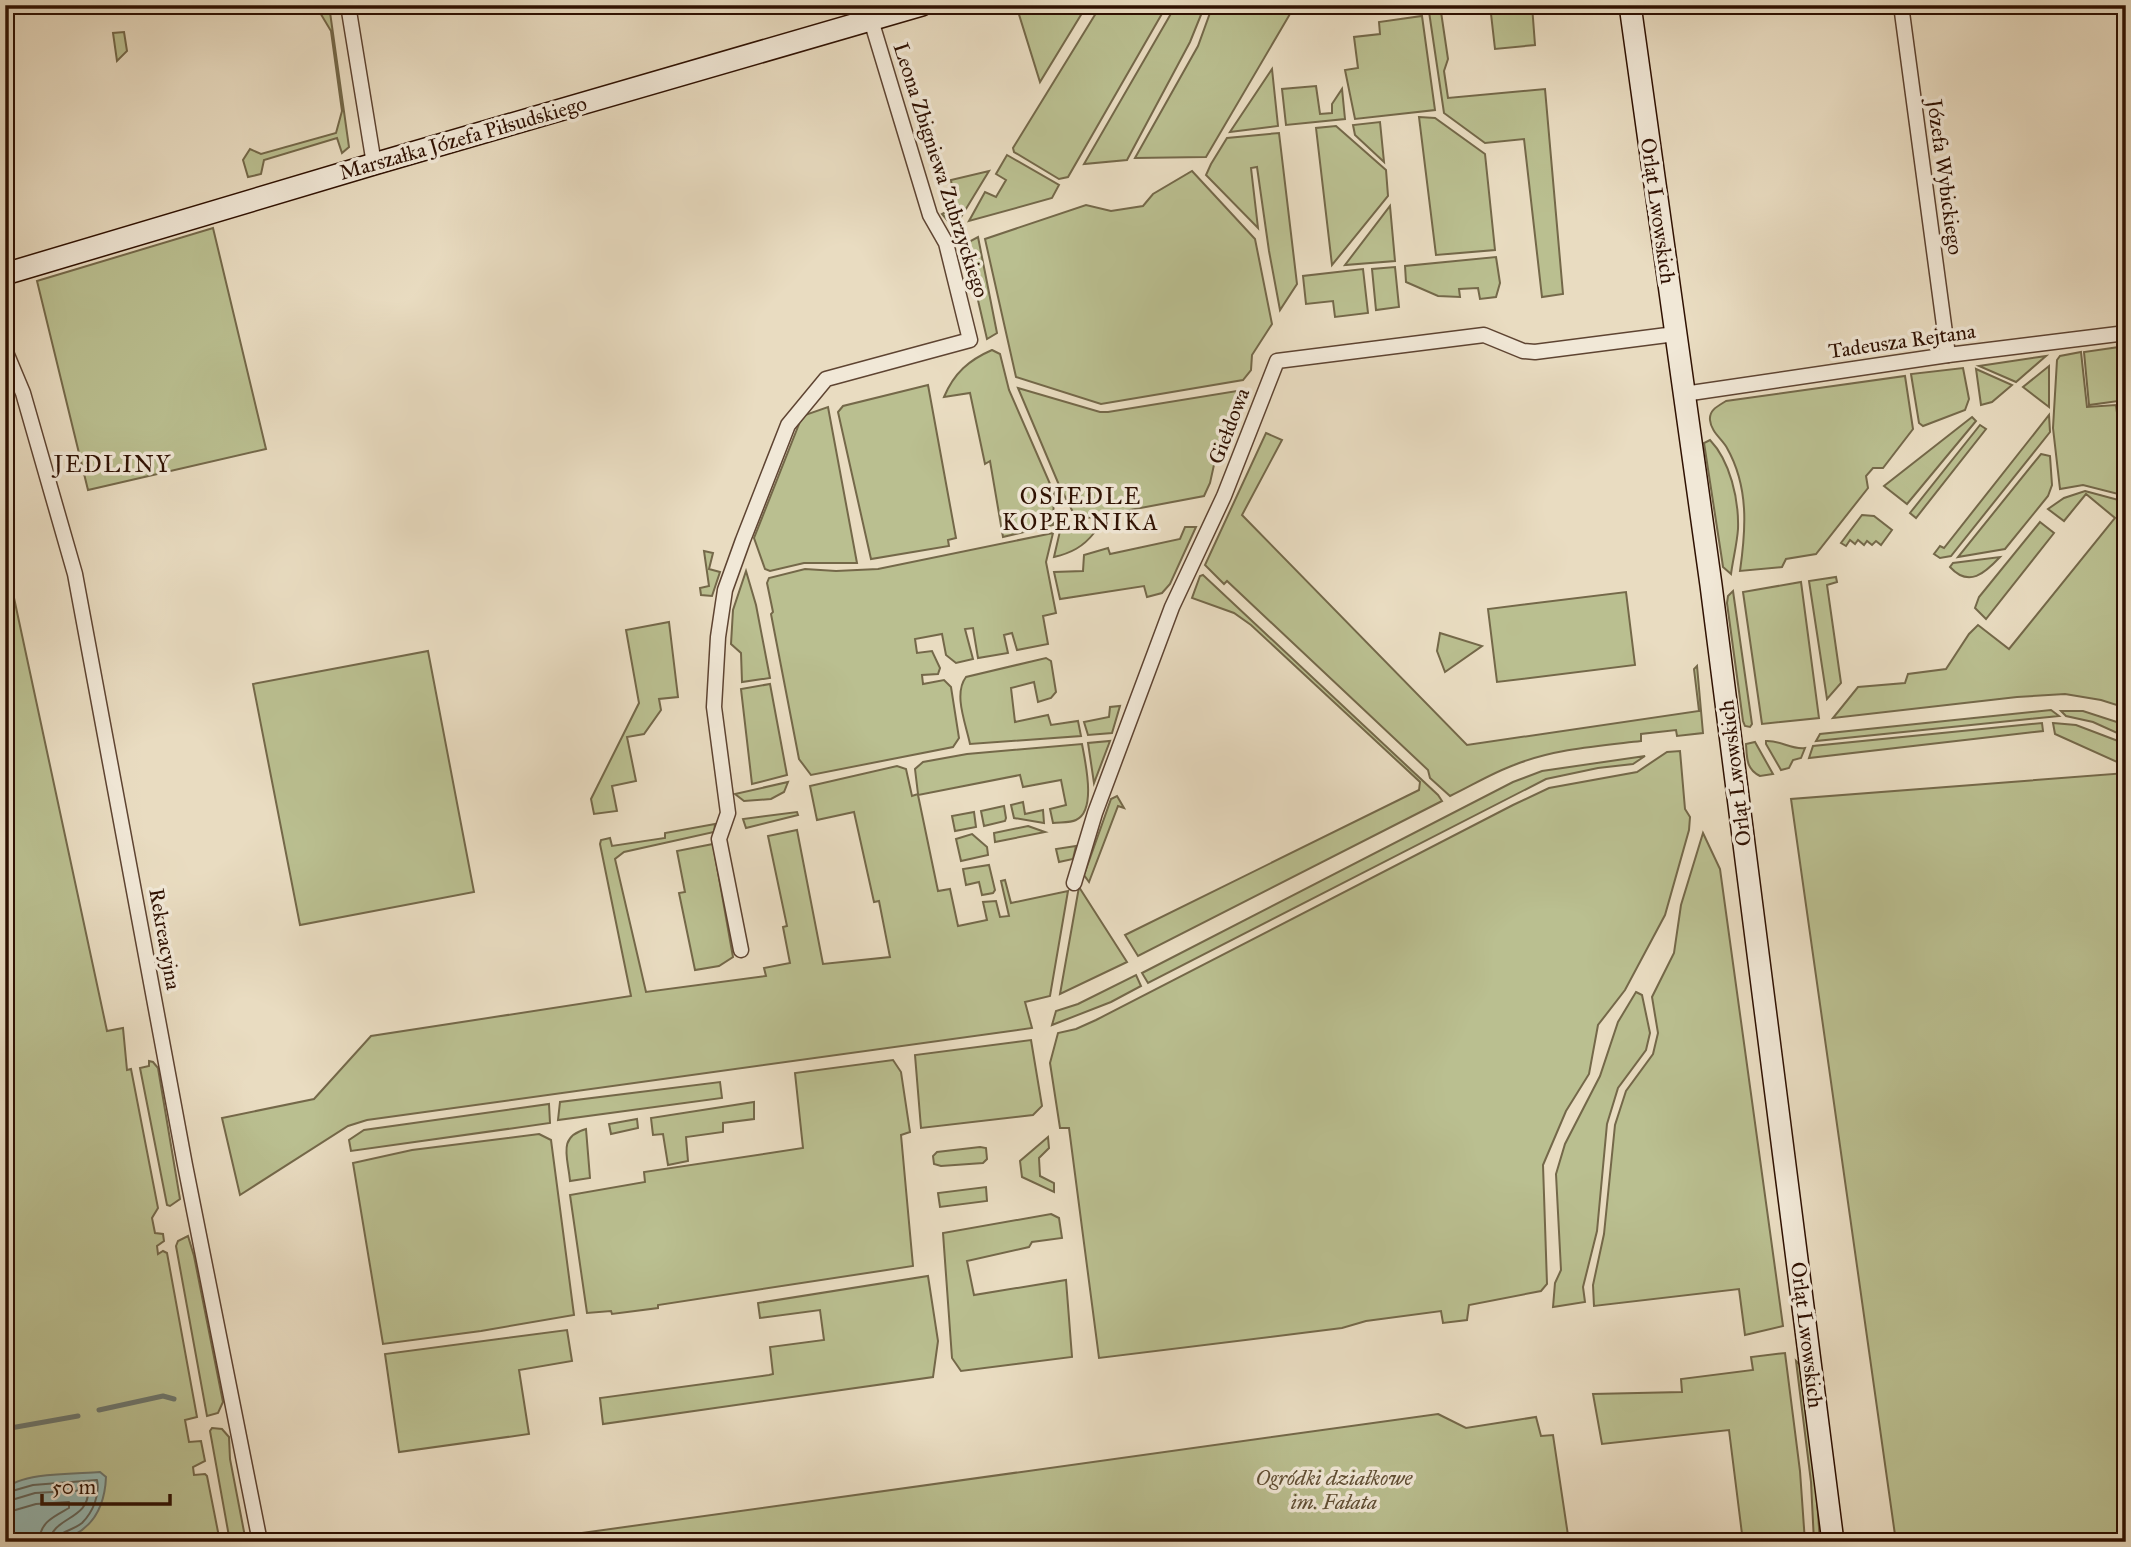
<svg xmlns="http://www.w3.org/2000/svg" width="2131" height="1547" viewBox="0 0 2131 1547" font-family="'IM FELL Great Primer',serif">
<rect width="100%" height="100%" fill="#e9dcc1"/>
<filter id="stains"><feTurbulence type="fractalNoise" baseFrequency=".00286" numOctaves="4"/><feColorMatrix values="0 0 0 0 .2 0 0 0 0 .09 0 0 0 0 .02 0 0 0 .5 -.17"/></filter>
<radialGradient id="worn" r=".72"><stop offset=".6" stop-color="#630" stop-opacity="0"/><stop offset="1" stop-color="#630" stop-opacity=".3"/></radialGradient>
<!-- green -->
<g fill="#babf90" stroke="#746849" stroke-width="2">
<polygon points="322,5 329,5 349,147 342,153 337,138 264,160 261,174 248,177 243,160 250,149 261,154 336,133 342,111 331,31 319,11"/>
<polygon points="1030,5 1087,5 1040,82 1017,8"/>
<polygon points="1101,5 1167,5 1068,177 1059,179 1014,152 1013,148"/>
<polygon points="1176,5 1205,5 1190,42 1127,160 1084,164"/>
<polygon points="1215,5 1281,5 1290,14 1206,157 1135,158 1198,46 1210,13"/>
<polygon points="1428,5 1440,5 1448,59 1444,71 1448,98 1545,89 1563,294 1542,297 1524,139 1485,143 1444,113"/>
<polygon points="1490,5 1532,5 1535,45 1495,49"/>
<polygon points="1422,16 1435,110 1355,119 1345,70 1358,68 1354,37 1380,34 1379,22"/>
<polygon points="124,32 127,51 117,61 113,33"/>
<polygon points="1272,69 1278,126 1230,132"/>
<polygon points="1316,86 1320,114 1332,113 1332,104 1342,89 1345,119 1286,125 1282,89"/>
<polygon points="1419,117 1435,118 1485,154 1495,250 1436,255"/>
<polygon points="1380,122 1384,162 1355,135 1353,125"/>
<polygon points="1336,126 1386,170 1388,196 1332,265 1316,128"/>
<polygon points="1279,133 1297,284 1280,310 1269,251 1257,167 1251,168 1258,228 1206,175 1211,164 1227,138"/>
<polygon points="1007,155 1059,185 1052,198 969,221 985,192 996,197 1006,180 996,174"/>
<polygon points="989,171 958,222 948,221 942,214 955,207 951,180"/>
<polygon points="1192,171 1255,239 1272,324 1252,355 1251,370 1243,380 1101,404 1016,377 985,239 1086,205 1111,211 1143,206 1153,194"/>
<polygon points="1390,206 1395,261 1345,265"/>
<polygon points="213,228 266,449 88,490 37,281"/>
<polygon points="978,237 997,333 987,339 965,244"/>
<polygon points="1496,257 1500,283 1496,297 1480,299 1478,288 1459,289 1460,297 1438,296 1406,282 1405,266"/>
<polygon points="1395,267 1399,307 1376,310 1372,269"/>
<polygon points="1363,269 1368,313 1335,317 1333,301 1306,304 1303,276"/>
<polygon points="2126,346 2126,400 2089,405 2084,352"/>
<path d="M992,350L1000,354L1009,390L1054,493L1053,525L1003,537L990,461L985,464L970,393L944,397C954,373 969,360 992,350Z"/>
<polygon points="2081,352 2087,407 2116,405 2120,436 2126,434 2126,496 2083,485 2060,489 2053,428 2057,360 2060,356"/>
<polygon points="2046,356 2016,382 1979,366"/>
<polygon points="2049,366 2049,407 2023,387"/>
<polygon points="1963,368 1969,399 1965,410 1923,426 1919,423 1911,374"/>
<polygon points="1976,369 2012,385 1992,402 1981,405"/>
<path d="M1905,376L1913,429L1883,468H1873L1866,476L1868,488L1816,554L1786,559L1782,567L1740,571C1746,529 1749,487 1727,448C1722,439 1711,432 1710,420C1709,410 1718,406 1726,401Z"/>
<polygon points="928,385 956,538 948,540 949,546 871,559 838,412 843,406"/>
<polygon points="1018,388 1100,412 1108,412 1243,390 1221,433 1210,483 1204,496 1077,520 1059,485"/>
<polygon points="828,407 857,563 804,563 770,571 765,569 754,538 801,419 805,415"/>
<polygon points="2049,415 2050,432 1951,556 1940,558 1934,554 1940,546 1944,548"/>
<polygon points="1972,417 1976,421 1907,504 1884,486"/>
<polygon points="1980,425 1986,429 1916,518 1910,513"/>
<path d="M1266,433L1282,440L1242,515L1467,745L1699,711L1694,669L1697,666L1703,733L1677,736L1676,730L1641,734V741C1598,746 1554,749 1514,765C1492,773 1471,786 1450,796L1430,778L1428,770L1227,581L1224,584L1205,565Z"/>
<path d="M1710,440C1730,461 1739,499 1738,529C1737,544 1733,559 1731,574L1723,567L1722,560L1704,443Z"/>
<polygon points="2041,454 2050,456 2052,485 2048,496 2005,549 1958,557"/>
<polygon points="2085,491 2126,502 2126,708 2101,700 2065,694 2017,697 1833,718 1858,687 1905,683 1908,674 1946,669 1969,634 1978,625 2009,649 2115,518 2086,494 2064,521 2048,509 2064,498"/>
<polygon points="1862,515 1874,516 1892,530 1881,545 1876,541 1872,545 1867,541 1864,545 1858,540 1855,544 1850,540 1846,546 1841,543"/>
<polygon points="2040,522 2054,533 1986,619 1975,608 1979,597"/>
<path d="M1081,527L1094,533C1083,547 1071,553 1054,557L1060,531Z"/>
<polygon points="1185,527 1196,527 1170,584 1162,593 1147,597 1144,586 1060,599 1054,572 1083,571 1084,555 1108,548 1110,554 1180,539"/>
<polygon points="1053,533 1046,562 1056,613 1043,616 1048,644 1017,650 1012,633 1004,635 1008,653 978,658 973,628 965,629 973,659 956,663 946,655 942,634 915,639 917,653 932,651 940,668 938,674 922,675 923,684 944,680 951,687 959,738 953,747 811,775 799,759 771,614 773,612 767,583 769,578 805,569 836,571 878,569"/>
<polygon points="704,551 713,553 709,569 720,572 712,596 701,595 700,588 709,586"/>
<polygon points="5,556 107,1031 123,1028 127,1070 131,1069 158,1208 152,1218 155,1233 163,1234 164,1241 157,1246 158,1254 163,1251 167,1253 197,1417 185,1420 189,1442 201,1441 205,1461 193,1467 194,1475 205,1474 207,1476 220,1542 5,1542"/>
<path d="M2000,557C1985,573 1969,588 1950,567L1953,563Z"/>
<polygon points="746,571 756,605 770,678 742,682 741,653 731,644 733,610"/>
<polygon points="1203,575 1438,795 1442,801 1138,956 1125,935 1419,790 1420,782 1251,625 1234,613 1192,598 1200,576"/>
<polygon points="1836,577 1837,582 1827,585 1841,683 1827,699 1809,581"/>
<polygon points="1801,582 1819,718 1762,724 1743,592"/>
<polygon points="1733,591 1752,724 1750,727 1745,726 1743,721 1727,603 1728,596"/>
<polygon points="1626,592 1635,665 1497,682 1488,609"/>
<polygon points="669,622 678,697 659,699 661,710 644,734 627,737 636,781 612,786 617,811 594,814 591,799 639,703 626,630"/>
<polygon points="1440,633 1482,646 1445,672 1437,651"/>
<polygon points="428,651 474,892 300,925 253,684"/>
<path d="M1046,658L1051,661L1056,692L1051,698L1038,702L1034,682L1011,688L1015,722L1048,715L1051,725L1078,721L1081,736L970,744C966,724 953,694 966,677Z"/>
<polygon points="770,684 787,775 752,784 741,689"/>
<polygon points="1120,706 1112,733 1088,735 1084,722 1109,717 1110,707"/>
<polygon points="2051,710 2059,716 1816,741 1820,734"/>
<polygon points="2061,711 2083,711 2126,725 2126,737 2093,722 2066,716"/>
<polygon points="2042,723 2043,731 1809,758 1813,746"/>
<polygon points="2053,723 2076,725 2126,744 2126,766 2055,734"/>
<polygon points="1110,741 1094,783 1088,743"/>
<path d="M1766,741C1780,740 1792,750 1805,748L1801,758L1793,760L1789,768L1781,770L1766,744Z"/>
<path d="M1755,742L1773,774L1760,776C1746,769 1747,758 1746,744Z"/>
<path d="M1082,744C1085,761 1097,811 1076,820C1070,823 1060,822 1053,823L1050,809L1066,805L1061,780L1023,787L1020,775L918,795L938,891L950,889L958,926L987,920L983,902L996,901L1000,917L1009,916L1001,881L1005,880L1011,903L1068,891L1050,996L1025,1002L1032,1028L367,1120L348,1126L240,1195L222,1118L314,1099L371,1036L631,996L600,844L601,840L610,838L612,846L665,838V833L715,824L714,832L624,852L615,859L646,992L766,976L764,968L790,963L783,927L787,926L768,836L797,830L823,964L890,957L879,901L874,902L854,812L817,820L810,786L897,766L906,769L912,796L918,794L915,769L923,762L967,754Z"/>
<polygon points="1680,751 1685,809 1690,817 1689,830 1665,915 1625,990 1598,1025 1589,1074 1566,1111 1543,1165 1547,1284 1541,1291 1469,1305 1467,1320 1443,1323 1441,1311 1366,1321 1342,1328 1099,1358 1069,1128 1060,1128 1050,1063 1058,1033 1076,1029 1096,1020 1513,805 1549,788 1637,772 1667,752"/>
<polygon points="1645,756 1633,764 1598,768 1546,779 1148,983 1142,973 1513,782 1542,771"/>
<polygon points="2126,773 2126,1542 1896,1542 1791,799"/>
<polygon points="788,782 784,792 771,799 744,801 735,794"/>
<polygon points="1117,796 1124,808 1118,806 1089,882 1084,875 1111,799"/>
<polygon points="1023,802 1025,814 1043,810 1044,823 1014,818 1011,805"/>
<polygon points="1004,806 1006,818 1005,821 984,826 981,811"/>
<polygon points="797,812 798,815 746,828 743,819"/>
<polygon points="974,812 976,827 955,831 952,816"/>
<polygon points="1028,826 1045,832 995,842 994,833"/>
<polygon points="1703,833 1720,869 1783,1326 1745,1335 1739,1289 1594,1306 1593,1285 1604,1234 1615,1125 1626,1091 1653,1054 1658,1033 1652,997 1674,953 1681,905"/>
<polygon points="972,834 987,847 988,855 961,861 956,839"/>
<polygon points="713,844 733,957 719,966 695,970 679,893 685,892 677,851"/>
<polygon points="1076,846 1073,859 1059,862 1056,849"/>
<polygon points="989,865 995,890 993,893 982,895 979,882 966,885 963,869"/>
<polygon points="1079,887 1127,962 1060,994"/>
<polygon points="1136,975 1141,986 1111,1002 1052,1025 1056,1011 1078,1004"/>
<polygon points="1636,992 1642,995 1650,1033 1646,1050 1618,1088 1607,1124 1597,1231 1583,1287 1585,1302 1553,1307 1555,1283 1561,1270 1556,1174 1565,1144 1600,1076 1618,1022"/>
<polygon points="1031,1040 1042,1106 1033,1115 921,1128 915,1055"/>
<polygon points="893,1060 901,1072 910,1132 901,1135 913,1266 658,1305 658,1308 612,1314 611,1311 587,1313 570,1195 645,1182 644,1172 803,1148 795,1073"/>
<polygon points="149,1061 153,1062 158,1068 180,1199 170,1206 167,1205 140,1068 149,1066"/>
<polygon points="720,1082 722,1098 558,1120 560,1102"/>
<polygon points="754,1102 754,1119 723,1123 723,1132 686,1137 688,1161 668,1165 663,1134 653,1135 651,1118"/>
<polygon points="549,1104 550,1123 351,1151 349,1140 364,1130"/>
<polygon points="637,1119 638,1128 611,1134 609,1124"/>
<path d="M586,1129L590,1178L570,1181C568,1157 557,1137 586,1129Z"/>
<polygon points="539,1134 551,1140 574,1315 481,1331 383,1344 353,1163 412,1150"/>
<polygon points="1048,1137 1049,1148 1039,1158 1040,1176 1054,1183 1054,1192 1022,1177 1020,1161"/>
<polygon points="980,1147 986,1148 987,1159 983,1163 941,1166 934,1164 933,1156 937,1152"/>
<polygon points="986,1187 987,1201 940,1207 938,1193"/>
<polygon points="1051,1214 1059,1218 1062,1238 1032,1242 1029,1247 967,1261 974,1295 1066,1280 1072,1357 961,1371 952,1358 943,1233"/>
<polygon points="188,1236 194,1256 223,1402 218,1413 207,1416 176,1246 178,1241"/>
<polygon points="928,1276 938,1341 933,1377 603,1424 600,1398 769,1375 773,1374 770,1347 824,1340 820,1310 760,1318 758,1303"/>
<polygon points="567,1330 572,1361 519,1370 529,1434 399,1452 385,1354"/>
<polygon points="1785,1353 1800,1471 1805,1542 1743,1542 1729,1430 1602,1444 1593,1394 1682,1392 1681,1379 1753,1370 1751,1357"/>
<polygon points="1796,1361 1800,1365 1815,1471 1820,1542 1814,1542 1811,1482"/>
<polygon points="1438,1414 1466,1428 1536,1417 1541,1436 1553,1435 1569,1542 517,1542"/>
<polygon points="212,1428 222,1429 229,1437 230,1459 246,1542 230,1542 210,1431"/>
</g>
<!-- water -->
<path fill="#97bbb6" stroke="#6d776e" stroke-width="2" d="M100,1472L106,1477C105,1502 97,1523 74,1535L75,1538L72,1539L71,1536L59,1542H5V1489C22,1472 76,1474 100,1472Z"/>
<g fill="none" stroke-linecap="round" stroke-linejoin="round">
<!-- shore -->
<g stroke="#63665c" stroke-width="2">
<path d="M5,1493L33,1485L97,1480C100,1495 93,1512 82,1523C76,1528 68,1530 61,1534L59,1542"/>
<path d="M5,1502L35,1493L88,1490C90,1520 51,1517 50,1542"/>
<path d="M5,1513L36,1504L69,1502V1508C53,1517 40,1522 39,1542"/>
</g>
<!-- stream -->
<g stroke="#6d776e" stroke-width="5">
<polyline points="99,1410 163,1396 174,1399"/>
<polyline points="5,1429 78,1416"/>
</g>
<!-- street casing -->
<g stroke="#5e4432" stroke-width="17">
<g id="street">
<polyline points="348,5 374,164"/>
<polyline points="1901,5 1948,355"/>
<polyline points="5,350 23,393 75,574 185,1165 260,1542"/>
<polyline points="1684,394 1948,355 2126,333"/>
<polyline points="1074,883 1095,813 1172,607 1224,496 1277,361 1484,335 1523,351 1535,352 1675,334"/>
<polyline points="741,950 719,839 728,813 714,707 718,637 725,590 743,540 788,425 826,379 970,340 946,243 930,215 871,20 869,5"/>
</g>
</g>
<!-- secondary casing -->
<g stroke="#2f1102" stroke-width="24">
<g id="secondary">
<polyline points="1630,5 1711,585 1833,1542"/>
<polyline points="5,274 374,164 922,5"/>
</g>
</g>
<!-- street -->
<use href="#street" stroke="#f1e8d7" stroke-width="14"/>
<!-- secondary -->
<use href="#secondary" stroke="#f1e8d7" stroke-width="21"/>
</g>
<g text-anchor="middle" stroke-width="7" stroke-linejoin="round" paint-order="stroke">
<!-- street labels -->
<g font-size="21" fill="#2f1102" stroke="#f1e8d7">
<text transform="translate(463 138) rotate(-16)" y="7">Marszałka Józefa Piłsudskiego</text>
<text transform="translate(941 170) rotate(72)" y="7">Leona Zbigniewa Zubrzyckiego</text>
<text transform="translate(1945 177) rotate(82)" y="7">Józefa Wybickiego</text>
<text transform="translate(1658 211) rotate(82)" y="7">Orląt Lwowskich</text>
<text transform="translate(1902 341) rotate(-8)" y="7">Tadeusza Rejtana</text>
<text transform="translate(1229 426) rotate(-69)" y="7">Giełdowa</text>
<text transform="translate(1735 773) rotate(-97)" y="7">Orląt Lwowskich</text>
<text transform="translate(165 939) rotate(80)" y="7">Rekreacyjna</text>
<text transform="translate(1807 1335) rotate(83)" y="7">Orląt Lwowskich</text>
</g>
<!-- park labels -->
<g font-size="21" font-style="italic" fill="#604e34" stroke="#f1e8d7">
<text x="1334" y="1485">Ogródki działkowe<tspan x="1334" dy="24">im. Fałata</tspan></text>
</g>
<!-- neighbourhood labels -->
<g font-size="23" letter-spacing="2" fill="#2f1102" stroke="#f1e8d7">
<text x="113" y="472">JEDLINY</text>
<text x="1081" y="504">OSIEDLE<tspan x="1081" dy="26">KOPERNIKA</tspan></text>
</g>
</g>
<!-- margin -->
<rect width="2131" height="1547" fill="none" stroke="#e9dcc1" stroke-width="28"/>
<rect x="7" y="7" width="2117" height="1533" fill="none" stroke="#2f1102" stroke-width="3.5"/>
<rect x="14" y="14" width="2103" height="1519" fill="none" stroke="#2f1102" stroke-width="2"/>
<!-- scale -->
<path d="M42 1494v10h128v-10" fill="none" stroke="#2f1102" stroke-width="3.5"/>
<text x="52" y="1494" font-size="21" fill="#2f1102" stroke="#f1e8d7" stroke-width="5" paint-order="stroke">50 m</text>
<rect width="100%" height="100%" filter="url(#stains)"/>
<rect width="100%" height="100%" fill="url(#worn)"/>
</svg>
